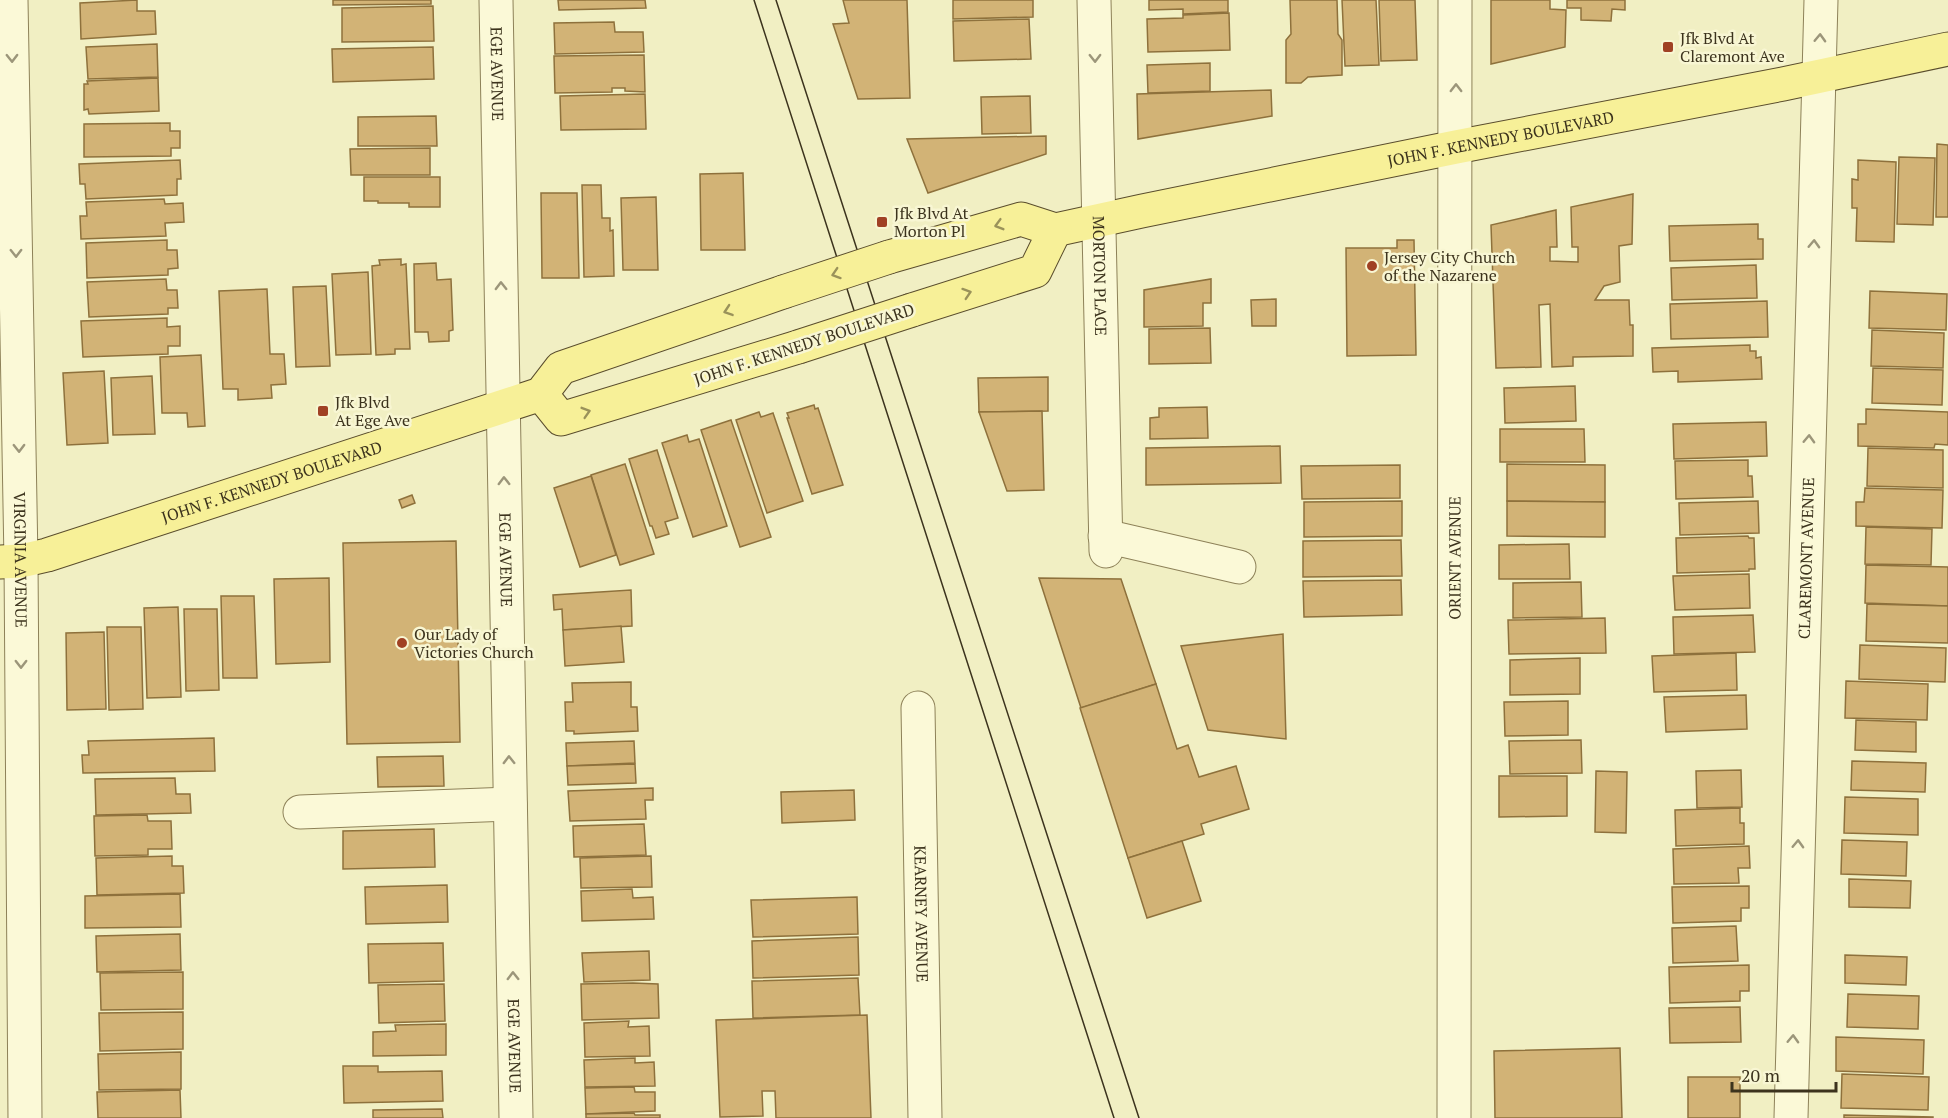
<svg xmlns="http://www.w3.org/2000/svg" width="1948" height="1118" viewBox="0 0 1948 1118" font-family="'PT Serif',serif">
<rect width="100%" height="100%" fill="#f1efc3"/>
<!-- building -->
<g fill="#d2b376" stroke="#8e713c" stroke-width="1.5">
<polygon points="137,0 137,11 155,11 156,34 81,39 80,3"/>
<polygon points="333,0 431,0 431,4 333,5"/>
<polygon points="558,0 645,0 646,8 559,10"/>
<polygon points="843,0 907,0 910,98 858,99 833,24 849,23"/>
<polygon points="953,0 1033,0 1033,17 953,19"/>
<polygon points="1149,0 1228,0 1228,12 1183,14 1183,9 1149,10"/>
<polygon points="1290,0 1337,0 1338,34 1342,40 1342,75 1308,77 1301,83 1286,83 1286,40 1291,34"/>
<polygon points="1342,0 1376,0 1379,65 1345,66"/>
<polygon points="1379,0 1415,0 1417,60 1381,61"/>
<polygon points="1491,0 1550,0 1550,9 1566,10 1565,47 1491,64"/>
<polygon points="1567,0 1625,0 1625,10 1612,9 1611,21 1581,20 1581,8 1567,8"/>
<polygon points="433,6 434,41 342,42 342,8"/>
<polygon points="1229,13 1230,50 1148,52 1147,19 1183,18 1183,15"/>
<polygon points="1029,19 1031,59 954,61 953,21"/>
<polygon points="614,22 615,32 643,32 644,52 555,54 554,23"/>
<polygon points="157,44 158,77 88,79 86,47"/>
<polygon points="433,47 434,79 333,82 332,49"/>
<polygon points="644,55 645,92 625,91 625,88 612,88 612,92 555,93 554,56"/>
<polygon points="1210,63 1210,91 1148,93 1147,65"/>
<polygon points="158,78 159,111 89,114 88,109 84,110 84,84 88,84 87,81"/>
<polygon points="1271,90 1272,116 1138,139 1137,94"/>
<polygon points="645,94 646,129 561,130 560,96"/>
<polygon points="1030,96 1031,133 982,134 981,97"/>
<polygon points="436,116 437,146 358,146 358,117"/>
<polygon points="170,123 170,131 180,131 180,148 171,148 171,156 84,157 84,124"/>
<polygon points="1046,136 1046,154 928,193 907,139"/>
<polygon points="1937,144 1948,145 1948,217 1936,217"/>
<polygon points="430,148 430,175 351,175 350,149"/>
<polygon points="1899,157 1935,158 1933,225 1897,224"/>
<polygon points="180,160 181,179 177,179 177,195 86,199 85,184 80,184 79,164"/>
<polygon points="1858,160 1896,162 1894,242 1856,241 1857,208 1852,208 1852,179 1858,180"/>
<polygon points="743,173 745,250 701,250 700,174"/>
<polygon points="364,177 440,177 440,207 409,207 409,203 378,203 378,201 364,201"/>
<polygon points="582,185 601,185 602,218 610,218 610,231 613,230 614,276 584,277"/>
<polygon points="541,193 577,193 579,278 542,278"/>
<polygon points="1633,194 1632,244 1619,246 1620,282 1604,286 1595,300 1629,300 1630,325 1633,325 1633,356 1573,357 1573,366 1552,367 1550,304 1539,305 1541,367 1496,368 1491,225 1556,210 1557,247 1550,247 1550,261 1578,262 1578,247 1572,247 1571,207"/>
<polygon points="656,197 658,270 623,270 621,198"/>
<polygon points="164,199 165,204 183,203 184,222 165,223 166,236 81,239 80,216 87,216 86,202"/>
<polygon points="1758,224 1758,239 1763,239 1763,259 1670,261 1669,226"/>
<polygon points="167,240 167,250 177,250 178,268 168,269 168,275 87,278 86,243"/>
<polygon points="1397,240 1414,240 1416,355 1347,356 1346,248 1397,248"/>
<polygon points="401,259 401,265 406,264 410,349 395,349 395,354 376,355 372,266 380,265 379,260"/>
<polygon points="436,263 437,280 451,279 453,330 449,331 449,341 429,342 428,332 415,332 414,264"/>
<polygon points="1756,265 1757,298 1672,300 1671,268"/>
<polygon points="368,272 371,354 336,355 332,274"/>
<polygon points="166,279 167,290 177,290 178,308 168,308 168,314 89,317 87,282"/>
<polygon points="1211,279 1211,303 1203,303 1203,326 1144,327 1144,290"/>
<polygon points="326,286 330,366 296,367 293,287"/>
<polygon points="267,289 270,354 284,354 286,384 271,385 272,398 238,400 238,389 223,389 219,291"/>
<polygon points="1870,291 1947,294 1946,330 1869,328"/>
<polygon points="1276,299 1276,326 1252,326 1251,300"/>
<polygon points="1767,301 1768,337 1671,339 1670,304"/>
<polygon points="167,318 167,327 180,326 180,346 168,346 168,354 83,357 81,321"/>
<polygon points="1210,328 1211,363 1149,364 1149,329"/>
<polygon points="1872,330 1944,333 1943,368 1871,366"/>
<polygon points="1750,345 1750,351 1756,351 1756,358 1761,357 1762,379 1678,382 1678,371 1653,372 1652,348"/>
<polygon points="201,355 205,426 188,427 187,413 162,413 160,357"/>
<polygon points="1873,368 1943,370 1942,405 1872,403"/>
<polygon points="104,371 108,443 67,445 63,373"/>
<polygon points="152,376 155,434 113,435 111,378"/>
<polygon points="1048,377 1048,411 979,412 978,378"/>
<polygon points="1575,386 1576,421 1505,423 1504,388"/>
<polygon points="814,405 815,409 818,408 843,485 812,494 787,418 789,418 787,413"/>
<polygon points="1207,407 1208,438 1150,439 1150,418 1159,417 1159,408"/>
<polygon points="1866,409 1948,412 1948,445 1935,444 1934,448 1858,446 1858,424 1866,424"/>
<polygon points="1042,411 1044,490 1007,491 979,412"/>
<polygon points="759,412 761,417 773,413 803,501 767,513 736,420"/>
<polygon points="731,420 771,537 740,547 701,430"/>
<polygon points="1766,422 1767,456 1674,459 1673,424"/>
<polygon points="1500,429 1584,429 1585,462 1500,462"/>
<polygon points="687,435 689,442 699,439 727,526 693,537 662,443"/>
<polygon points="1280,446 1281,483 1146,485 1146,448"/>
<polygon points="1868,448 1943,450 1943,488 1867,486"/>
<polygon points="657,450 678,518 665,522 669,534 656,538 652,526 650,526 629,459"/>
<polygon points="1748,460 1748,476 1752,476 1753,497 1676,499 1675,461"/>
<polygon points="625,464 654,554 620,565 591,475"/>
<polygon points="1507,464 1605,465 1605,502 1507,501"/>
<polygon points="1400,465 1400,498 1302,499 1301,466"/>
<polygon points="591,476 616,555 580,567 554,488"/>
<polygon points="1865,488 1943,490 1942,528 1856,526 1856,502 1864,502"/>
<polygon points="412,495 415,503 402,508 399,500"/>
<polygon points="1402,501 1402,536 1304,537 1304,502"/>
<polygon points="1507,501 1605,502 1605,537 1507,536"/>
<polygon points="1758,501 1759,533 1680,535 1679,503"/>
<polygon points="1866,527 1932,529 1931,565 1865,564"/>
<polygon points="1748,536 1749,538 1754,538 1755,569 1749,569 1749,571 1677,573 1676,538"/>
<polygon points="1401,540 1402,576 1303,577 1303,541"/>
<polygon points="456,541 460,742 347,744 343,543"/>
<polygon points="1569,544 1570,579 1499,579 1499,545"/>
<polygon points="1866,565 1948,567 1948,606 1865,603"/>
<polygon points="1749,574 1750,608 1675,610 1673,576"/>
<polygon points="329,578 330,662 276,664 274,579"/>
<polygon points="1039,578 1121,579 1156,684 1081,708"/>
<polygon points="1401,580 1402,615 1304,617 1303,581"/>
<polygon points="1581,582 1582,617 1513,618 1513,583"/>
<polygon points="631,590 632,626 563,630 562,609 554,610 553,595"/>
<polygon points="221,596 254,596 257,678 223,678"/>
<polygon points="1867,604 1948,606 1948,643 1866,641"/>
<polygon points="178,607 181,697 147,698 144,608"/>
<polygon points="184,609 217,609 219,690 186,691"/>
<polygon points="1753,615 1755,652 1674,654 1673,617"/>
<polygon points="1605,618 1606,653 1509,654 1508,620"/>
<polygon points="621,626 624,662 565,666 563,630"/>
<polygon points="107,627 141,627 143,709 109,710"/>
<polygon points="104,632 106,709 67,710 66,633"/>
<polygon points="1283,634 1286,739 1208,730 1181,646"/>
<polygon points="1860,645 1946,648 1945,682 1859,679"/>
<polygon points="1736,653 1737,690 1654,692 1652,656"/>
<polygon points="1580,658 1580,694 1510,695 1510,660"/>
<polygon points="1846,681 1928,684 1927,720 1845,718"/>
<polygon points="631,682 631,707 637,707 638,731 574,734 574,731 566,731 565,702 573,702 572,683"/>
<polygon points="1156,684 1177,749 1188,745 1199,777 1236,766 1249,809 1201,824 1204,834 1128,858 1080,708"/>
<polygon points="1746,695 1747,729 1666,732 1664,697"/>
<polygon points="1568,701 1568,735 1505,736 1504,702"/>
<polygon points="1856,720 1916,722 1916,752 1855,750"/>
<polygon points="214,738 215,771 83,773 82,755 89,755 88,741"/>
<polygon points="1581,740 1582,773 1510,774 1509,741"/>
<polygon points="634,741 635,763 567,766 566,743"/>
<polygon points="443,756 444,786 378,787 377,757"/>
<polygon points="1852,761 1926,763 1925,792 1851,790"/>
<polygon points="635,764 636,783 568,785 567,766"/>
<polygon points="1741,770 1742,807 1697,808 1696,771"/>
<polygon points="1596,771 1627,772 1626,833 1595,832"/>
<polygon points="1499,776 1567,776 1567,816 1499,817"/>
<polygon points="175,778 176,794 190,794 191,813 96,815 95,779"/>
<polygon points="653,788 653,800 645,800 646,819 570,821 568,791"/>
<polygon points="854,790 855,820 782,823 781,792"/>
<polygon points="1845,797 1918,799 1918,835 1844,833"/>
<polygon points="1740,808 1740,823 1744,823 1744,844 1676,846 1675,810"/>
<polygon points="147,815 148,821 171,821 172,849 148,849 148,855 95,856 94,816"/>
<polygon points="644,824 646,855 574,857 573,826"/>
<polygon points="434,829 435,867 343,869 343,831"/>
<polygon points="1842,840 1907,842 1906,876 1841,874"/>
<polygon points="1182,841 1201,901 1147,918 1128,858"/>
<polygon points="1749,846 1750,868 1738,868 1739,883 1674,884 1673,849"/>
<polygon points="172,856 172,866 183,866 184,893 97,895 96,858"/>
<polygon points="651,856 652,887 581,888 580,858"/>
<polygon points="1849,879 1911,881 1910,908 1849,907"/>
<polygon points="447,885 448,922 366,924 365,887"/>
<polygon points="1749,886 1749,908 1741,908 1741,921 1673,923 1672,887"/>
<polygon points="632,889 633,898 653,897 654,919 582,921 581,891"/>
<polygon points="180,894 181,927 85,928 85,896"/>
<polygon points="857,897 858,934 753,937 751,900"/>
<polygon points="1736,926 1738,961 1673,963 1672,928"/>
<polygon points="180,934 181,970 97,972 96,936"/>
<polygon points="858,937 859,975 753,978 752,941"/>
<polygon points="443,943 444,981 369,983 368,944"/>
<polygon points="649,951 650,980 584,982 582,953"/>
<polygon points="1845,955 1907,957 1906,985 1845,983"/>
<polygon points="1749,965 1749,991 1740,991 1740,1001 1670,1003 1669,967"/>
<polygon points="183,972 183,1009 101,1010 100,973"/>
<polygon points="858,978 860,1015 753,1018 752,981"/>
<polygon points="633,983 658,984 659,1018 582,1020 581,984"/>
<polygon points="444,984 445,1021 379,1023 378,985"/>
<polygon points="1848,994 1919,996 1918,1029 1847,1027"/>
<polygon points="1740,1007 1741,1042 1670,1043 1669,1008"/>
<polygon points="183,1012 183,1049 100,1051 99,1013"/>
<polygon points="867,1015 871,1118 776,1118 775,1091 762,1091 763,1116 720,1117 716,1020"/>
<polygon points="629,1021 628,1027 649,1026 650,1056 585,1057 584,1023"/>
<polygon points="446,1024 446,1055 373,1056 373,1032 396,1031 395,1025"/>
<polygon points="1836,1037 1924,1040 1923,1074 1836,1071"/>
<polygon points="1620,1048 1622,1118 1495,1118 1494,1051"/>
<polygon points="181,1052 181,1089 99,1090 98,1054"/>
<polygon points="635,1058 635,1063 654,1062 655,1086 585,1087 584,1060"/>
<polygon points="343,1066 378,1066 378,1072 442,1071 443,1101 344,1103"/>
<polygon points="1842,1074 1929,1077 1928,1110 1841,1108"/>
<rect x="1688" y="1077" width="52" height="41"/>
<polygon points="634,1087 635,1092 655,1092 655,1111 586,1114 585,1088"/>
<polygon points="180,1090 181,1118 98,1118 97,1092"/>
<polygon points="442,1109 443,1118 373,1118 373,1110"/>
<polygon points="634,1113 635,1115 660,1115 660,1118 586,1118 586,1114"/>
<polygon points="1844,1115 1933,1117 1933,1118 1844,1118"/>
</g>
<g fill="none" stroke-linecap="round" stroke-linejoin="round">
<!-- minor casing -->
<g stroke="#8d8158" stroke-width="35">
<g id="minor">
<path id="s1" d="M11,0L21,561L25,1118"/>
<path id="s2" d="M496,0L516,1118"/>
<path id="s3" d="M1094,0L1106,551"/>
<polyline points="1105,536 1239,567"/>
<path id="s4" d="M918,708L925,1118"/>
<polyline points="300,812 510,804"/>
<path id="s5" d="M1454,1118L1455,0"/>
<path id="s6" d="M1791,1118L1821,0"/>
</g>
</g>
<!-- major casing -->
<g stroke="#5a4d2d" stroke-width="35">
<g id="major">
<path id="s7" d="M889,257L1021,219L1055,230L1142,211L1456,147L1783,84L1948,49"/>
<polyline points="912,310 1035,271 1055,230"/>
<polyline points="541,394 561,419 798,347"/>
<path id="s8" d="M0,562L21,561L47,555L541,394L561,368L783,292"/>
</g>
</g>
<!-- minor -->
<use href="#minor" stroke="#fbf9d7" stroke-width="33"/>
<!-- major -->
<use href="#major" stroke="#f7f098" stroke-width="33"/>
<!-- tram -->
<g stroke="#3c331d" stroke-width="1.5">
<polyline points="754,0 1114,1118"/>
<polyline points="776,0 1139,1118"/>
</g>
<!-- major-bridge casing -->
<g stroke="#5a4d2d" stroke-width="35" stroke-linecap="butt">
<g id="major-bridge">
<polyline points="783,292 889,257"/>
<polyline points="798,347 912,310"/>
</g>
</g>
<!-- major-bridge -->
<use href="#major-bridge" stroke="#f7f098" stroke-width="33"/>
</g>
<!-- one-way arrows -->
<defs><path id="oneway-chevron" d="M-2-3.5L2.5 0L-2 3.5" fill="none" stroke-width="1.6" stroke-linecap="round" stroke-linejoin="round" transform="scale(1.5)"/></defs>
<g stroke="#9c967a">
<use href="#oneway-chevron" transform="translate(1820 38) rotate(-88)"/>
<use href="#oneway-chevron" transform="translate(12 58) rotate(89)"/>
<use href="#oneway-chevron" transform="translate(1095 58) rotate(89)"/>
<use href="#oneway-chevron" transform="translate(1456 88) rotate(-90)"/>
<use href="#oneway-chevron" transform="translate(1814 244) rotate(-88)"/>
<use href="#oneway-chevron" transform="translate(16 253) rotate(89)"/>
<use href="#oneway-chevron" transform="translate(501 286) rotate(-91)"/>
<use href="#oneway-chevron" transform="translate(1809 439) rotate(-88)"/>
<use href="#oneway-chevron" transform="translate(19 448) rotate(89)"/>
<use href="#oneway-chevron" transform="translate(504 481) rotate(-91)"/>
<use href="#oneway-chevron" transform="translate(21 664) rotate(90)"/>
<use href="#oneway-chevron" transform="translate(509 760) rotate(-91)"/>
<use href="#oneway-chevron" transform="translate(1798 844) rotate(-88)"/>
<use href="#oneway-chevron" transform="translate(513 976) rotate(-91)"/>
<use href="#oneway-chevron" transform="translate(1793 1039) rotate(-88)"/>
</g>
<g stroke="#9a925a">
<use href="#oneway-chevron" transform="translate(999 225) rotate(164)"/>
<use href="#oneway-chevron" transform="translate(836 274) rotate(162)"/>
<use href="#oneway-chevron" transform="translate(967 293) rotate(-18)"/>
<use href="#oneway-chevron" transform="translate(728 311) rotate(161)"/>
<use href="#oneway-chevron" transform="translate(586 412) rotate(-17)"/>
</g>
<!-- markers -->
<g fill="#a04124" stroke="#f8f6d3" stroke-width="2">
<rect x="1662" y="41" width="12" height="12" rx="3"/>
<rect x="876" y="216" width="12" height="12" rx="3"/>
<circle cx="1372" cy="266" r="6"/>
<rect x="317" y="405" width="12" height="12" rx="3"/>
<circle cx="402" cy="643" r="6"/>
</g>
<g text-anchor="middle" stroke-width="5" stroke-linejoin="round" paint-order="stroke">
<!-- poi labels -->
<g font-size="16" fill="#3c331d" stroke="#f8f6d3" text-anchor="start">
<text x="1680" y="44">Jfk Blvd At<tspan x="1680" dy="18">Claremont Ave</tspan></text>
<text x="894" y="219">Jfk Blvd At<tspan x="894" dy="18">Morton Pl</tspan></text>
<text x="1384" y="263">Jersey City Church<tspan x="1384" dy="18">of the Nazarene</tspan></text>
<text x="335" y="408">Jfk Blvd<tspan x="335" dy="18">At Ege Ave</tspan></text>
<text x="414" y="640">Our Lady of<tspan x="414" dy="18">Victories Church</tspan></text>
</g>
<!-- street labels -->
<g font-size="16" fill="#3c331d" stroke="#f8f6d3">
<text dy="6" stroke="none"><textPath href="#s2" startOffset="74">EGE AVENUE</textPath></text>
<text dy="6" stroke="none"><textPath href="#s7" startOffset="628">JOHN F. KENNEDY BOULEVARD</textPath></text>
<text dy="6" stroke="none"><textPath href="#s3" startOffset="276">MORTON PLACE</textPath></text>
<text transform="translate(804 344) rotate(-18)" y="6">JOHN F. KENNEDY BOULEVARD</text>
<text dy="6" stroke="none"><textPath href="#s8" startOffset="284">JOHN F. KENNEDY BOULEVARD</textPath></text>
<text dy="6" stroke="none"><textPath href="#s1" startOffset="560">VIRGINIA AVENUE</textPath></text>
<text dy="6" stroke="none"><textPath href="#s2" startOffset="560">EGE AVENUE</textPath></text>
<text dy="6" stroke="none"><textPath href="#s5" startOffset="560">ORIENT AVENUE</textPath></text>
<text dy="6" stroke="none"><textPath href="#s6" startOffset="560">CLAREMONT AVENUE</textPath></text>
<text dy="6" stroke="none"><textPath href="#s4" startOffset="206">KEARNEY AVENUE</textPath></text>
<text dy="6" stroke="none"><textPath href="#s2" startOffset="1046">EGE AVENUE</textPath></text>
</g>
</g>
<!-- scale -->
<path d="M1732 1082v9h104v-9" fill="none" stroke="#3c331d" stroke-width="3"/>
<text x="1741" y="1082" font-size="18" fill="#3c331d" stroke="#f8f6d3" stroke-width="4.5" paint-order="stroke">20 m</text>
</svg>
